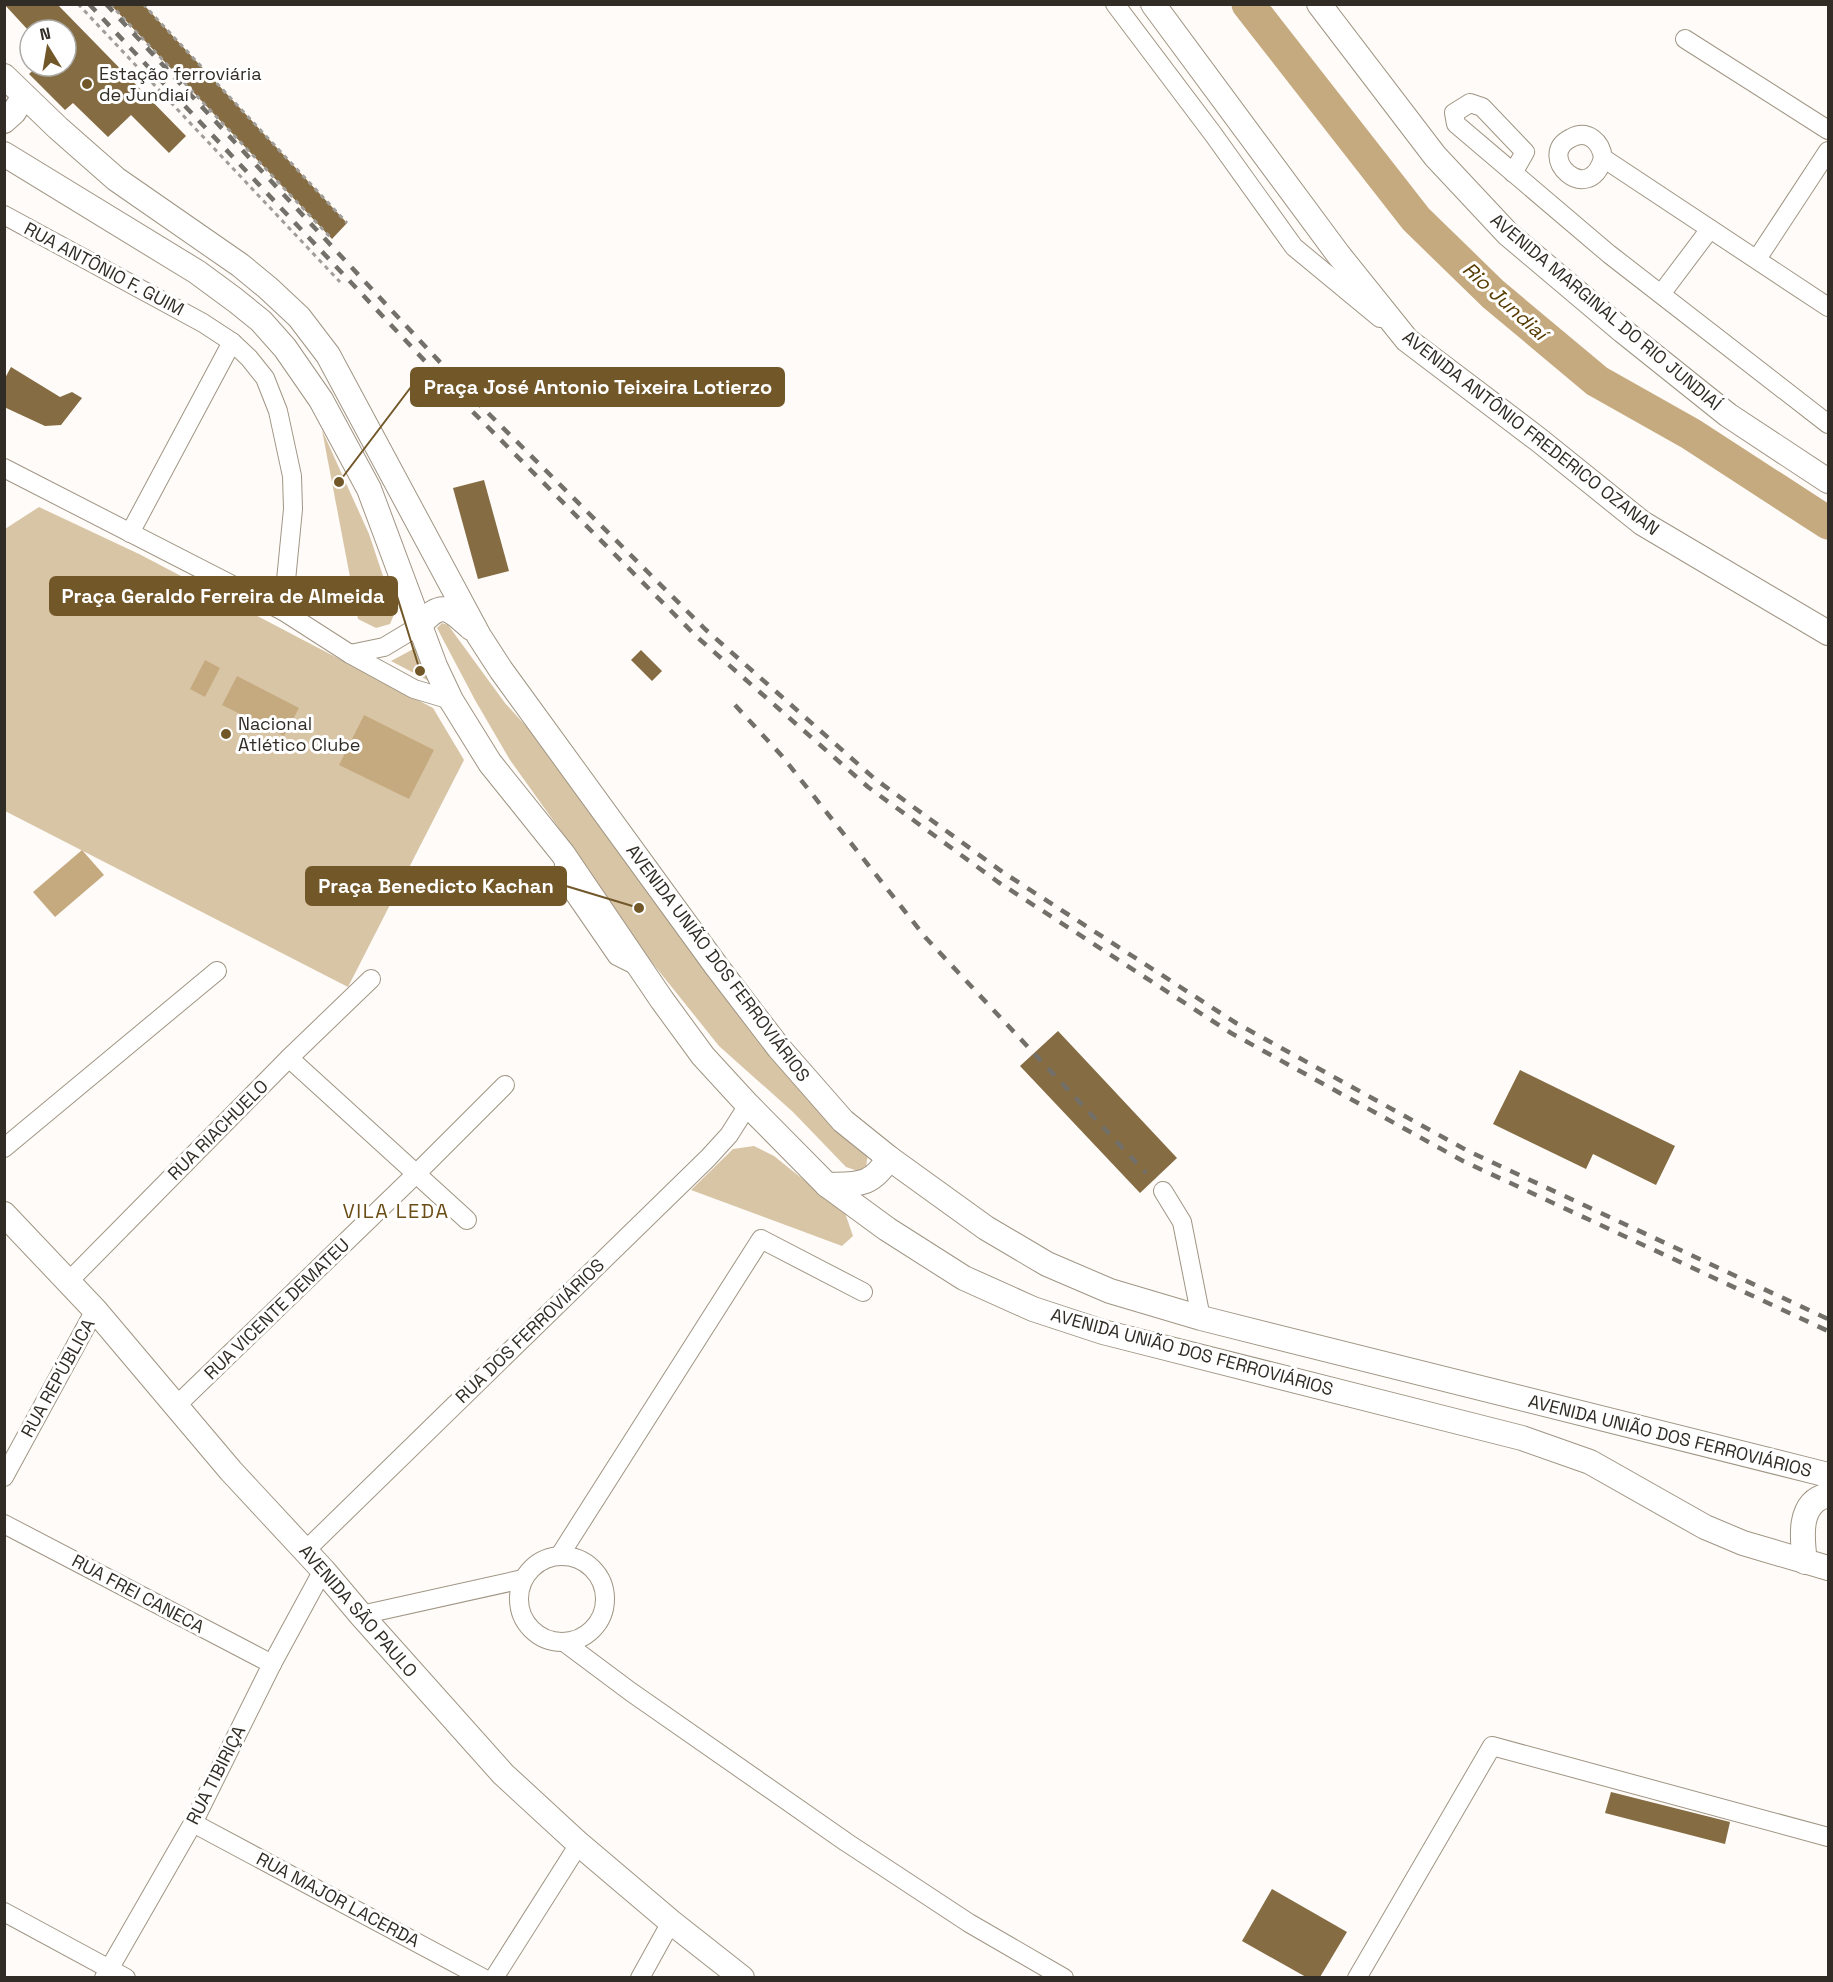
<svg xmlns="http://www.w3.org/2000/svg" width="1833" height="1982" viewBox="0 0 1833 1982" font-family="'Space Grotesk',sans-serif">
<rect width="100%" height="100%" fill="#fefbf8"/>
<!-- green -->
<g fill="#d8c5a6">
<polygon points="322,430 369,534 395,612 390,624 376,628 358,619"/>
<polygon points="39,507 139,554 433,708 464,760 348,987 5,811 5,529"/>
<polygon points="442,623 448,625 505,703 535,736 868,1154 866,1167 858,1171 846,1167 793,1112 719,1046 646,955 578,855 510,760 475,700 437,628"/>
<polygon points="419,646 429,681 391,661"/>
<polygon points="754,1146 774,1156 845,1213 853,1236 842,1246 691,1190 733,1149"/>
</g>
<!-- water -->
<g fill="#c6aa7f">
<polygon points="205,660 220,668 205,697 190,689"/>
<polygon points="237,676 299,708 284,736 222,705"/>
<polygon points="364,715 434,750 409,799 339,765"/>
<polygon points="82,850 104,875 55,917 33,892"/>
</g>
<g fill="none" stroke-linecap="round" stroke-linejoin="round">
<!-- river -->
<polyline stroke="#c6aa7f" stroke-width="33" points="1248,4 1416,219 1493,294 1597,381 1691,434 1828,523"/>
</g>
<!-- building -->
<g fill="#856c42">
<polygon points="4,4 57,4 186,136 169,153 131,115 108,137 73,103 65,110 29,74 38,66 66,66 66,30 28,30"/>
<polygon points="110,4 143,4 347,223 332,239"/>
<polygon points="11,367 60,397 72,392 82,398 61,425 45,426 4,407 4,380"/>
<polygon points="484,480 509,571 478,579 453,488"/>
<polygon points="641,650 662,671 652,681 631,660"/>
<polygon points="1058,1031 1177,1158 1140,1193 1020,1066"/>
<polygon points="1520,1070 1675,1146 1656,1185 1593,1154 1586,1169 1493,1124"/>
<polygon points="1611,1792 1730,1822 1725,1844 1605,1813"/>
<polygon points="1272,1889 1347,1932 1320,1977 1306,1977 1242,1941"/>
</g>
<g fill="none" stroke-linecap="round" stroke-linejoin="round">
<!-- minor casing -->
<g stroke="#a09584" stroke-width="20">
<g id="minor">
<polyline points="1115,4 1213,134 1294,247 1380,318"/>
<polyline points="1685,39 1828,130"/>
<path d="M1603,158C1589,208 1534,156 1571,138C1588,129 1601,142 1603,158L1828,307"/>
<polyline points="1513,173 1525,152 1482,107 1470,103 1454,113 1456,124 1609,254 1828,424"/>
<polyline points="4,215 203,323 232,342 249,358 265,378 278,411 292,476 293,509 283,611"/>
<polyline points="1757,259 1828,151"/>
<polyline points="1661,294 1710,229"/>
<polyline points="4,468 283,611 350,654 414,689 451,700"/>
<polyline points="130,533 232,342"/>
<polyline points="350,654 384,647 419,626"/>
<polyline points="563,856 566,882 617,956 639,967"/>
<polyline points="289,1058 467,1220"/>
<polyline points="4,1148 217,971"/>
<polyline points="1163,1191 1182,1222 1201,1318"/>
<polyline points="68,1282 289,1058 371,979"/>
<polyline points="176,1406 415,1175 505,1085"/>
<polyline points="4,1477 95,1310"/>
<polyline points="4,1524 272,1664"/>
<polyline points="305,1551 708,1158 729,1135 748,1105"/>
<polyline points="560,1555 761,1239 863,1292"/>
<circle cx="562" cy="1599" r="43"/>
<polyline points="361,1615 523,1579"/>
<polyline points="564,1642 631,1692 846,1842 969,1923 1064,1978"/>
<polyline points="193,1823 483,1978"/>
<polyline points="4,1912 126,1978"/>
<polyline points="104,1978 193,1823 272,1664 323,1570"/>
<polyline points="494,1978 579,1844"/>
<polyline points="640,1978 671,1922"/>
<polyline points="1357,1978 1492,1746 1828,1837"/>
</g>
</g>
<!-- major casing -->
<g stroke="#a09584" stroke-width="26">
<g id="major">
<polyline points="1153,4 1338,254 1407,340 1539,440 1642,523 1828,633"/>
<polyline points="1319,4 1435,156 1508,234 1623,331 1728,415 1828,481"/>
<polyline points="4,76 58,128 116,179 240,265 268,288 299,317 328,355 479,636 501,670 717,967 779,1048 843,1121 889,1158 986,1228 1047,1264 1110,1291 1201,1318 1828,1475"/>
<polyline points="4,121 14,112 24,96"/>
<polyline points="4,154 197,272 235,300 261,321 285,348 321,400 369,489 435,666 451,700 490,763 563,854 662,1000 703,1056 748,1105 827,1185 887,1229 964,1278 1033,1309 1103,1332 1522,1438 1590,1462 1705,1527 1743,1543 1828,1568"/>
<path d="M419,626C442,599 449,608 471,628"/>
<path d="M827,1185C858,1184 871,1187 889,1158"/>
<polyline points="4,1214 95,1310 231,1471 323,1570 361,1615 503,1774 579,1844 671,1922 742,1978"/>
<path d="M1805,1562C1802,1539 1797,1502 1828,1495"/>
</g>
</g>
<!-- path -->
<g stroke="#a19e99" stroke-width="3" stroke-dasharray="4.5 4.5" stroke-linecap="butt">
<polyline points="78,4 340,282"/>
<polyline points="110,4 332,239"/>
<polyline points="143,4 347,223"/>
</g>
<!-- minor -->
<use href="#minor" stroke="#fff" stroke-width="18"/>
<!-- major -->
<use href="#major" stroke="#fff" stroke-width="24"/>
<!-- rail -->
<g stroke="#73706a" stroke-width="4.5" stroke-dasharray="10 10" stroke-linecap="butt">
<polyline points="89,4 471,410 697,637 868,787 998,882 1231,1033 1463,1161 1828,1331"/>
<polyline points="106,4 478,403 705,629 875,779 1004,873 1236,1023 1468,1151 1828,1319"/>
<polyline points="735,705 782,756 926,938 1146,1173"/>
</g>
</g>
<!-- markers -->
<g fill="#725729" stroke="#fff" stroke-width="2">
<circle cx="87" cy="84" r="6"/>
<circle cx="226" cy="734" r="6"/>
</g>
<g text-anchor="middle" stroke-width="6" stroke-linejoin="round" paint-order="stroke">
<!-- poi labels -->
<g font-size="18" fill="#312d26" stroke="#fff" text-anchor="start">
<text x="99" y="80">Estação ferroviária<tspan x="99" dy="21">de Jundiaí</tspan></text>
<text x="238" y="730">Nacional<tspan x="238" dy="21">Atlético Clube</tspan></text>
</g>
<!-- street labels -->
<g font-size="18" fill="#312d26" stroke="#fff">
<text transform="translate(104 269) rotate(28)" y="6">RUA ANTÔNIO F. GUIM</text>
<text transform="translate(1606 312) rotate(40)" y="6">AVENIDA MARGINAL DO RIO JUNDIAÍ</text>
<text transform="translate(1531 433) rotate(38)" y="6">AVENIDA ANTÔNIO FREDERICO OZANAN</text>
<text transform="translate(718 963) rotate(53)" y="6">AVENIDA UNIÃO DOS FERROVIÁRIOS</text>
<text transform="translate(218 1130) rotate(-45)" y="6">RUA RIACHUELO</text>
<text transform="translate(277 1309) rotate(-44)" y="6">RUA VICENTE DEMATEU</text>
<text transform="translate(530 1331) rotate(-44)" y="6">RUA DOS FERROVIÁRIOS</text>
<text transform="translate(1192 1352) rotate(15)" y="6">AVENIDA UNIÃO DOS FERROVIÁRIOS</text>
<text transform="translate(58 1378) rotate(-61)" y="6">RUA REPÚBLICA</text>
<text transform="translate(1670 1436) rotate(14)" y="6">AVENIDA UNIÃO DOS FERROVIÁRIOS</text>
<text transform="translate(138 1594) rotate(28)" y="6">RUA FREI CANECA</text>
<text transform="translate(358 1611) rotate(49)" y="6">AVENIDA SÃO PAULO</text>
<text transform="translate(216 1775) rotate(-63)" y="6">RUA TIBIRIÇA</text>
<text transform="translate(338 1900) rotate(28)" y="6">RUA MAJOR LACERDA</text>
</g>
<!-- water labels -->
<g font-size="20" font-style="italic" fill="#573c01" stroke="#fff">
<text transform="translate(1505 301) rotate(42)" y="7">Rio Jundiaí</text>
</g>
<!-- neighbourhood labels -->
<g font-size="20" letter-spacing="1.5" fill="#6b4e17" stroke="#fff">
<text x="396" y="1218">VILA LEDA</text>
</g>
</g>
<!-- callouts -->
<path fill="none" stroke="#725729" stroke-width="2" d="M339 482L411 387M420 671L397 596M639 908L566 886"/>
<g fill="#725729" stroke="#fff" stroke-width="2">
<circle cx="339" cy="482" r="6"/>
<circle cx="420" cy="671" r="6"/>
<circle cx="639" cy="908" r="6"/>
</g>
<g fill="#725729" stroke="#725729" stroke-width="2">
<rect x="411" y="368" width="373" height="38" rx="6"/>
<rect x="50" y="577" width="347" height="38" rx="6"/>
<rect x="306" y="867" width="260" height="38" rx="6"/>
</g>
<g font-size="20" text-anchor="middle" font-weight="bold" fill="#fff">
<text x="598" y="394">Praça José Antonio Teixeira Lotierzo</text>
<text x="223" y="603">Praça Geraldo Ferreira de Almeida</text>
<text x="436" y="893">Praça Benedicto Kachan</text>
</g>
<!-- border -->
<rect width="1833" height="1982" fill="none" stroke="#312d26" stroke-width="12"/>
<!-- north arrow -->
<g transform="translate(48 48) rotate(349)"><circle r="28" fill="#ffffff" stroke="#adaba8" stroke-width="1.5"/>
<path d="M0-4.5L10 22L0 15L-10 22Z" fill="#725729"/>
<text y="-9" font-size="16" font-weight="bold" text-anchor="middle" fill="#312d26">N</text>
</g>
</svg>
